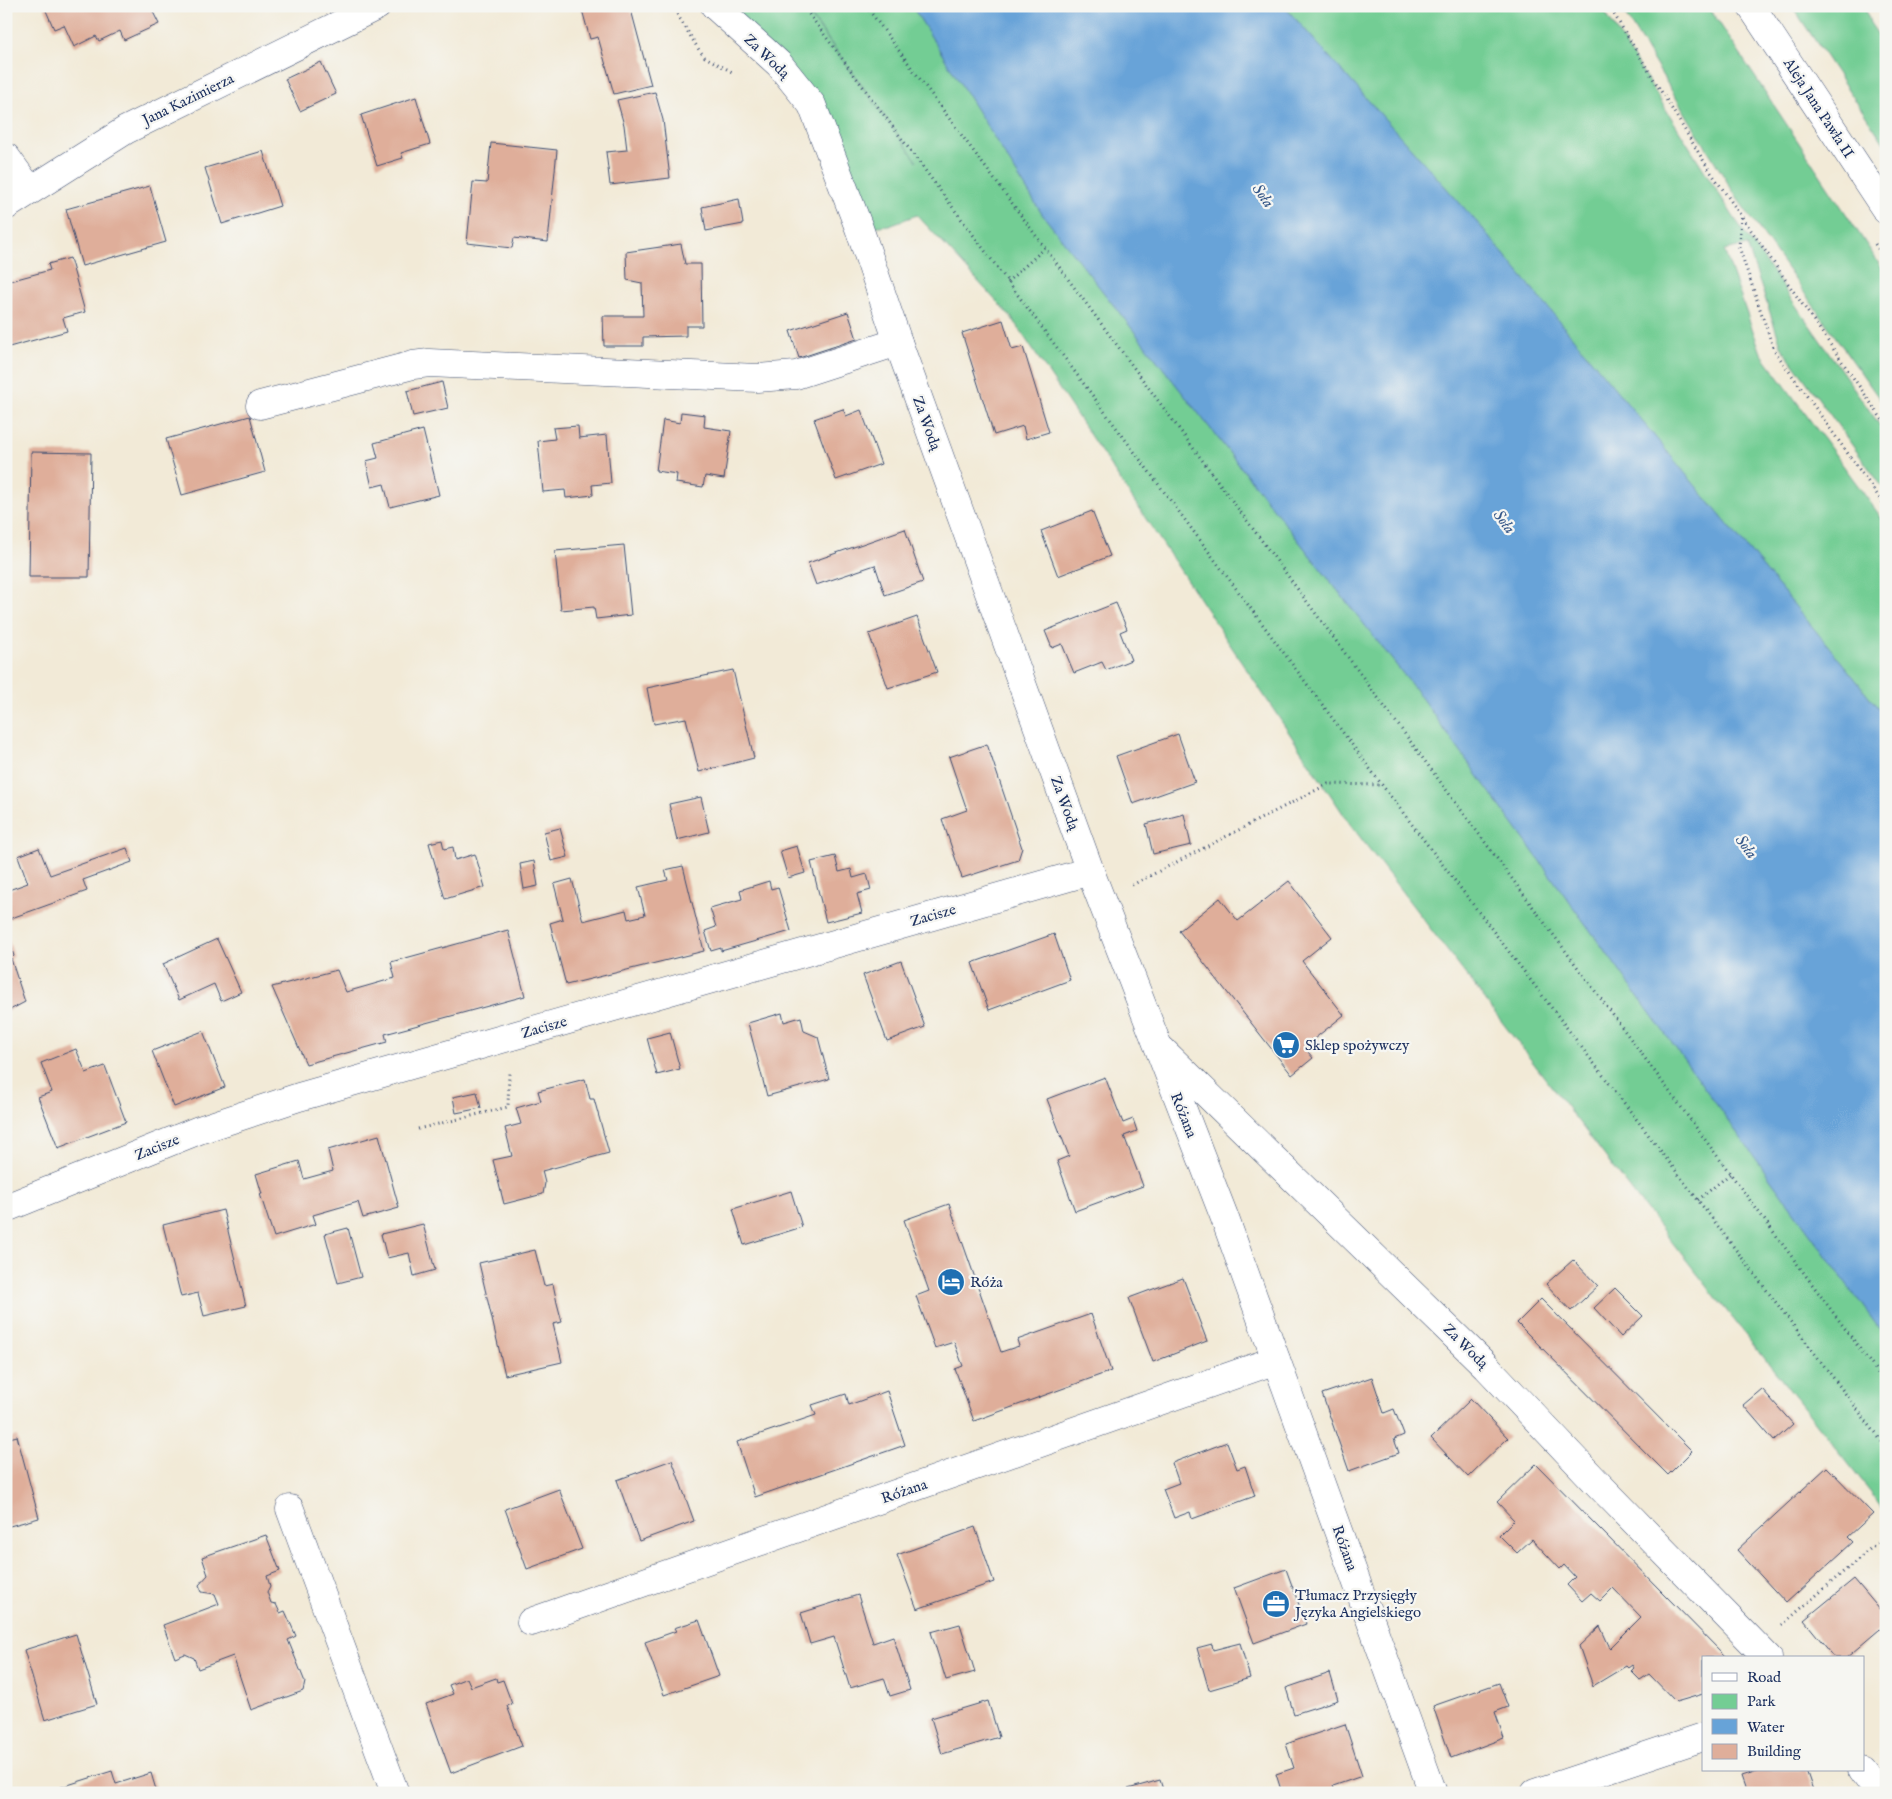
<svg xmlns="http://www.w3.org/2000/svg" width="1892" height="1799" viewBox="0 0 1892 1799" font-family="'IM FELL English',serif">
<rect width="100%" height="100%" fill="#f6f6f2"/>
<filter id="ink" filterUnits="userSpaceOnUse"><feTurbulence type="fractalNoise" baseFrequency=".02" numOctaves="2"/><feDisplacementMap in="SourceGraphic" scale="10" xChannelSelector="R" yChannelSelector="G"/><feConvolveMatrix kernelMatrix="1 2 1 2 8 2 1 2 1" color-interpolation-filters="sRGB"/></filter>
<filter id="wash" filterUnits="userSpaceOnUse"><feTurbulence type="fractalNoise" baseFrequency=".0096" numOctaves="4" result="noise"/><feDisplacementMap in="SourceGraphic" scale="20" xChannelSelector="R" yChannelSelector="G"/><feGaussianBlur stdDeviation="1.12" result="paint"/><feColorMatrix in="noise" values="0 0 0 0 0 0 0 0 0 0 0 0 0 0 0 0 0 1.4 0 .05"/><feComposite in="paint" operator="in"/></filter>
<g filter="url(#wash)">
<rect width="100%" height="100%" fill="#f2ead7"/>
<!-- green -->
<g fill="#73cd94" stroke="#477e79">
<polygon points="715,6 803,6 917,161 804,6 912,6 1042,214 1415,689 1886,1338 1886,1511 1637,1198 1350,824 1011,317 917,215 889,225 859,228 812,105"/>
<polygon points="1284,6 1601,6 1733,216 1886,434 1886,492 1782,348 1747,245 1724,250 1761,353 1886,524 1886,718 1848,670 1482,228"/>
<polygon points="1620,6 1708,6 1886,274 1886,408 1737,198"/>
<polygon points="1792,6 1865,6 1870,23 1886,46 1886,146"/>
</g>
<!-- water -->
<polygon fill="#67a3d8" stroke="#41699b" points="912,6 1284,6 1482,228 1848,670 1886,718 1886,1338 1415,689 1042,214"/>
<g id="blocks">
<!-- building -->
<g fill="#dfae9a">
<polygon points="44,6 150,6 159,24 124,40 120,31 99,41 96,36 74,47 64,25 54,29"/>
<polygon points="581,6 630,6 651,85 614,94 598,37 590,39"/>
<polygon points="321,62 336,94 300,111 285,79"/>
<polygon points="655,92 663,120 670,178 610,185 606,152 627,150 624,125 617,100"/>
<polygon points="416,97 430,144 401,153 403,158 377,166 361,115"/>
<polygon points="491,143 557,150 548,242 514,238 512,248 467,243 473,182 487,183"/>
<polygon points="263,151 280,206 222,224 205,168"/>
<polygon points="150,186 166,242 82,266 66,209"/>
<polygon points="739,199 743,224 706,231 702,207"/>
<polygon points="681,244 685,264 701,264 702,326 686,326 686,336 643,337 643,346 604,346 603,316 643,316 642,283 627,280 626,252"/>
<polygon points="70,258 85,312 63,318 67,331 9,347 6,338 6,282 50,270 48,264"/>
<polygon points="848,312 857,339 799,358 790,331"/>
<polygon points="1003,320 1012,350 1023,347 1049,432 1026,439 1023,426 994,435 962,333"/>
<polygon points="442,382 448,408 413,416 407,391"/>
<polygon points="843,409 846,416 861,410 881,464 836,480 814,419"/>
<polygon points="681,412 705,415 704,427 731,431 724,479 705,476 703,487 676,483 677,474 656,471 663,420 680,423"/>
<polygon points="250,416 265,472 182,495 166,439"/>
<polygon points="578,426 579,438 607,435 611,483 592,485 593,495 566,498 565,490 543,492 538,441 555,439 553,428"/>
<polygon points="423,430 439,495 390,507 384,484 372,487 366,461 378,458 374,443"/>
<polygon points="31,452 91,453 89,577 29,577"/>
<polygon points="1092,511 1110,556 1058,576 1041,531"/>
<polygon points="905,529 923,582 885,595 875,565 816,585 808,563"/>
<polygon points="624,545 631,615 596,619 594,607 561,610 555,551"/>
<polygon points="1116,603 1127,629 1120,632 1131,660 1106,670 1102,662 1074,673 1062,644 1052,648 1045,631"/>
<polygon points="917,617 937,672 888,688 869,634"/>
<polygon points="733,670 754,758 699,772 686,718 654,724 647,688"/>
<polygon points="1178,734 1195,782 1133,804 1116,756"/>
<polygon points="987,744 1022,848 1018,860 962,878 942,819 967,810 949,757"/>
<polygon points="701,797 709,832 677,840 669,804"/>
<polygon points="1184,814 1191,845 1153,854 1146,824"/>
<polygon points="560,828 568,857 551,861 544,832"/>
<polygon points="442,840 444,849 453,847 455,860 475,854 485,887 445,899 429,843"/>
<polygon points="797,846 805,873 788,878 780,851"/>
<polygon points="39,848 50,875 127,848 132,862 83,880 87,891 6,920 6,891 28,883 18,856"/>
<polygon points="835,856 839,872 851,869 853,878 867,874 871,890 857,894 862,913 826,922 811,862"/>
<polygon points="534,861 538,886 524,889 520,864"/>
<polygon points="683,866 704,951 566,985 550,923 563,919 554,884 572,879 583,921 626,910 628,919 645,915 638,887 668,880 665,870"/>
<polygon points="769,881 771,889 778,887 791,931 721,951 721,948 711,951 705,931 716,927 710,908 742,899 740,890"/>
<polygon points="1289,881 1332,937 1302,961 1344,1015 1304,1047 1313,1058 1292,1075 1179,931 1220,898 1238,921"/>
<polygon points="508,930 525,996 385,1034 387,1042 306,1064 272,987 337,970 346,992 395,978 391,962"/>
<polygon points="1054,934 1070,980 989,1010 972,963"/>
<polygon points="7,935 14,956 11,959 25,1002 6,1012"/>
<polygon points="217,939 241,992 221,1001 214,984 179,1000 163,964"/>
<polygon points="901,961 925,1027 887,1041 863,975"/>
<polygon points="782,1013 784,1022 801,1017 804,1031 818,1037 829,1079 767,1096 748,1023"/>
<polygon points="203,1031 225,1087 174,1107 152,1051"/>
<polygon points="670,1032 680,1069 657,1075 647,1038"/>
<polygon points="76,1049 86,1073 105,1066 126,1122 58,1148 38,1097 52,1092 41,1063"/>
<polygon points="1105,1077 1123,1123 1133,1119 1137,1131 1124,1136 1143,1186 1075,1211 1057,1161 1069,1156 1047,1099"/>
<polygon points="585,1079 590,1099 594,1099 609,1153 542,1171 545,1183 543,1194 504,1204 493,1160 512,1156 505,1128 521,1124 516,1108 541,1101 538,1091"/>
<polygon points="477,1092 481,1108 456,1113 453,1097"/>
<polygon points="379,1135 399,1208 363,1218 358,1202 313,1215 316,1224 274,1237 260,1194 262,1194 256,1174 299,1161 304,1179 333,1171 328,1150"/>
<polygon points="791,1191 802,1227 744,1245 733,1209"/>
<polygon points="949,1204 1001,1352 1019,1346 1017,1340 1091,1314 1111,1371 974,1421 955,1369 963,1366 954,1342 935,1348 916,1296 929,1291 904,1220"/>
<polygon points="223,1210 246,1306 204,1316 198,1293 181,1297 163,1225"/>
<polygon points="423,1224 435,1270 414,1276 409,1253 387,1258 381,1234"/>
<polygon points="348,1228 361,1277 338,1283 325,1234"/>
<polygon points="535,1250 544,1286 553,1284 557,1303 562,1322 553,1324 562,1362 505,1375 479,1263"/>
<polygon points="1573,1260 1598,1286 1571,1311 1546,1284"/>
<polygon points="1183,1278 1207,1341 1153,1362 1129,1298"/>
<polygon points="1615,1288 1643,1316 1621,1337 1594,1308"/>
<polygon points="1541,1299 1692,1451 1668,1475 1517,1323"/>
<polygon points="1372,1377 1384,1413 1394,1409 1404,1435 1394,1439 1399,1453 1349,1471 1322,1394"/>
<polygon points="1762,1389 1793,1424 1774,1441 1743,1405"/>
<polygon points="887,1391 905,1445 755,1497 737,1442 816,1415 812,1405 846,1394 849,1405"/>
<polygon points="1471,1399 1508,1438 1468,1477 1431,1438"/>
<polygon points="17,1436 39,1518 6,1527 6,1439"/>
<polygon points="1227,1442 1237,1469 1245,1466 1255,1496 1192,1519 1190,1512 1174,1518 1163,1489 1179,1483 1172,1463"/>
<polygon points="672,1460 694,1521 639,1541 617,1480"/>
<polygon points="1536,1464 1727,1658 1703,1658 1703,1694 1676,1702 1649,1674 1640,1680 1631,1671 1634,1668 1632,1665 1628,1668 1626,1666 1593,1686 1579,1646 1600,1626 1610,1648 1641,1617 1613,1588 1600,1601 1591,1593 1582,1601 1567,1585 1575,1577 1564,1565 1560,1569 1532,1539 1517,1553 1499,1535 1514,1520 1497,1502"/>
<polygon points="1827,1467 1873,1514 1848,1537 1853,1542 1786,1603 1737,1550"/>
<polygon points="559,1489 582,1549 527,1569 505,1509"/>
<polygon points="975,1527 994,1582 917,1609 897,1555"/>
<polygon points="266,1535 280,1571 267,1576 270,1586 267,1592 271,1603 276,1604 280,1613 285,1611 296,1636 288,1640 305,1682 303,1691 251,1710 233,1656 198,1669 194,1658 185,1654 175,1658 163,1625 219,1604 215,1594 202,1592 199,1585 208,1575 202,1557"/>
<polygon points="1286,1569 1306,1624 1254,1643 1234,1588"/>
<polygon points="1854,1579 1886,1617 1886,1624 1846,1658 1835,1658 1804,1620"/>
<polygon points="858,1595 873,1643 893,1636 910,1690 890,1696 884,1678 850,1688 834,1637 810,1644 801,1613"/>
<polygon points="699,1620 719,1676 664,1695 645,1642 676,1631 674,1628"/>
<polygon points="960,1624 975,1672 946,1680 931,1632"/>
<polygon points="76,1634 97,1704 45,1720 24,1650"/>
<polygon points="1240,1643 1250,1678 1209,1690 1197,1648 1212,1644 1213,1650"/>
<polygon points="1330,1673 1338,1700 1294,1714 1286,1688"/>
<polygon points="467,1678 471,1687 496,1678 497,1682 503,1680 512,1704 507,1706 522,1746 451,1773 426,1704 453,1694 449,1685"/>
<polygon points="1499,1683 1508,1707 1495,1712 1504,1738 1451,1758 1433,1706"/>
<polygon points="988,1701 999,1737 942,1754 931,1718"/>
<polygon points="1345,1724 1362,1776 1333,1786 1334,1788 1332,1793 1282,1793 1276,1774 1294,1768 1286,1744"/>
<polygon points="1759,1770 1806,1770 1814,1793 1747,1793 1741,1776"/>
<polygon points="112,1771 116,1784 151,1773 157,1793 53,1793 52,1790"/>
<polygon points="1160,1780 1164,1793 1130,1793 1128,1789"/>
<polygon points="1028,1789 1029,1793 1018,1793 1018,1792"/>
</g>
</g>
</g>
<g filter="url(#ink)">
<use href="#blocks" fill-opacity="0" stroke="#3b4b70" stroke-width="1"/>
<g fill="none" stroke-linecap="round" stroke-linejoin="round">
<!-- minor casing -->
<g stroke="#3b4b70" stroke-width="29">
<g id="minor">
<polyline points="715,6 779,64 812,105 859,228 898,342 1090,871 1224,1216 1433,1793"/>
<polyline points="6,157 30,190"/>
<polyline points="6,206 126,130 377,6"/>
<polyline points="260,405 413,365 429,363 757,378 796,375 898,342"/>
<polyline points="1162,1050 1486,1366 1599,1485 1768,1658"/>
<polyline points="6,1208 199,1130 299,1097 1090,871"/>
<polyline points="290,1509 395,1793"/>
<polyline points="531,1622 1276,1360"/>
<polyline points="1862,1770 1879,1793"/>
<polyline points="1535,1793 1703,1737"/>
</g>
</g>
<!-- major casing -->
<g stroke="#3b4b70" stroke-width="29">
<polyline id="major" points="1751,6 1886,210"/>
</g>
<!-- path -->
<g stroke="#3b4b70" stroke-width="3" stroke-dasharray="1 4" stroke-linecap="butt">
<polyline points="672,6 699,50 705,57 734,73"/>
<polyline points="803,6 1382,785 1886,1447"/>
<polyline points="866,6 1886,1384"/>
<polyline points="1609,6 1708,168 1886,425"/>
<polyline points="1741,217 1739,247 1774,350 1886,507"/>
<polyline points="1875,244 1886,261"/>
<polyline points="1007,282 1045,248"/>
<polyline points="1132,885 1328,784 1382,785"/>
<polyline points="418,1129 508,1107 509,1072"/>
<polyline points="1698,1200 1730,1174"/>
<polyline points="1782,1625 1886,1535"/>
</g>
<!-- minor -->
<use href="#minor" stroke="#fff" stroke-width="28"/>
<!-- major -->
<use href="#major" stroke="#fff" stroke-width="28"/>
</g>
</g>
<!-- icons -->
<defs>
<g id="supermarket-disc" transform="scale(1.4375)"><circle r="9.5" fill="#1f6fb2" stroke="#f6f6f2"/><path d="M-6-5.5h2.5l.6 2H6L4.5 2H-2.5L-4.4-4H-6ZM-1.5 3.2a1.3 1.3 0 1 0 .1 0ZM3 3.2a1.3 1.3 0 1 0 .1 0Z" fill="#fff"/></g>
<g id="hotel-disc" transform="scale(1.4375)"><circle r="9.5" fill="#1f6fb2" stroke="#f6f6f2"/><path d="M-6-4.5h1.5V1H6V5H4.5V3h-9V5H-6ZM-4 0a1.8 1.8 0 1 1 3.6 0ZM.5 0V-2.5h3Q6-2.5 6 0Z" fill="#fff"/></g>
<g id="office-disc" transform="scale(1.4375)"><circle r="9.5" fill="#1f6fb2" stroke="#f6f6f2"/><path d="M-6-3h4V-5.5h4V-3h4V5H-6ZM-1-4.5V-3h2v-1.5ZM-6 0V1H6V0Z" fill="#fff"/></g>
</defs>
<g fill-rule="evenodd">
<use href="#supermarket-disc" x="1286" y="1045"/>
<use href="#hotel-disc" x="951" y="1282"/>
<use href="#office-disc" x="1276" y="1604"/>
</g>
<g text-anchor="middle" stroke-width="4.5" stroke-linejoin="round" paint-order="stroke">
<!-- street labels -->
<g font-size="15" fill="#1b2f5e" stroke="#f6f6f2">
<text transform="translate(767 56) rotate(44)" y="5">Za Wodą</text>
<text transform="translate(188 99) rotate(-26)" y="5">Jana Kazimierza</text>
<text transform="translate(1819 108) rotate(57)" y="5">Aleja Jana Pawła II</text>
<text transform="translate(927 423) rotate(70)" y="5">Za Wodą</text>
<text transform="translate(1065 803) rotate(70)" y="5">Za Wodą</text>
<text transform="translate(933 915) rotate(-16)" y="5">Zacisze</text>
<text transform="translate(544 1027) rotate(-16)" y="5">Zacisze</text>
<text transform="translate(1184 1115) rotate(68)" y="5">Różana</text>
<text transform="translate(157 1147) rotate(-22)" y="5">Zacisze</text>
<text transform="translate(1466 1346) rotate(45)" y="5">Za Wodą</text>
<text transform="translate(904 1491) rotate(-19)" y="5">Różana</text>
<text transform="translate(1345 1548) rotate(70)" y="5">Różana</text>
</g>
<!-- poi labels -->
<g font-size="15" fill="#1b2f5e" stroke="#f6f6f2" text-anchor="start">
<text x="1305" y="1050">Sklep spożywczy</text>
<text x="970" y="1287">Róża</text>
<text x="1295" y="1600">Tłumacz Przysięgły<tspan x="1295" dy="17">Języka Angielskiego</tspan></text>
</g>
<!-- water labels -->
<g font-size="16" font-style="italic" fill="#365889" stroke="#f6f6f2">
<text transform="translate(1264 195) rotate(54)" y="6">Soła</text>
<text transform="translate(1505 521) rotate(53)" y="6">Soła</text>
<text transform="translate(1747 846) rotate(53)" y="6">Soła</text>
</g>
</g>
<!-- margin -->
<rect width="1892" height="1799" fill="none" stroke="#f6f6f2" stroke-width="25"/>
<!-- legend -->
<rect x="1702" y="1656" width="162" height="115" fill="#f6f6f2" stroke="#9ea6b7"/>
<rect x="1712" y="1673" width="25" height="8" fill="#ffffff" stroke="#9ea6b7"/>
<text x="1747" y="1682" font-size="15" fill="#1b2f5e">Road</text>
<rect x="1712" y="1694" width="25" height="15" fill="#73cd94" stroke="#9ea6b7"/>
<text x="1747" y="1706" font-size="15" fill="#1b2f5e">Park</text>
<rect x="1712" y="1719" width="25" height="15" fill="#67a3d8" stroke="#9ea6b7"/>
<text x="1747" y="1732" font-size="15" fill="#1b2f5e">Water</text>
<rect x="1712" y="1744" width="25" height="15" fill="#dfae9a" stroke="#9ea6b7"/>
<text x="1747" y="1756" font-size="15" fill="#1b2f5e">Building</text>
</svg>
